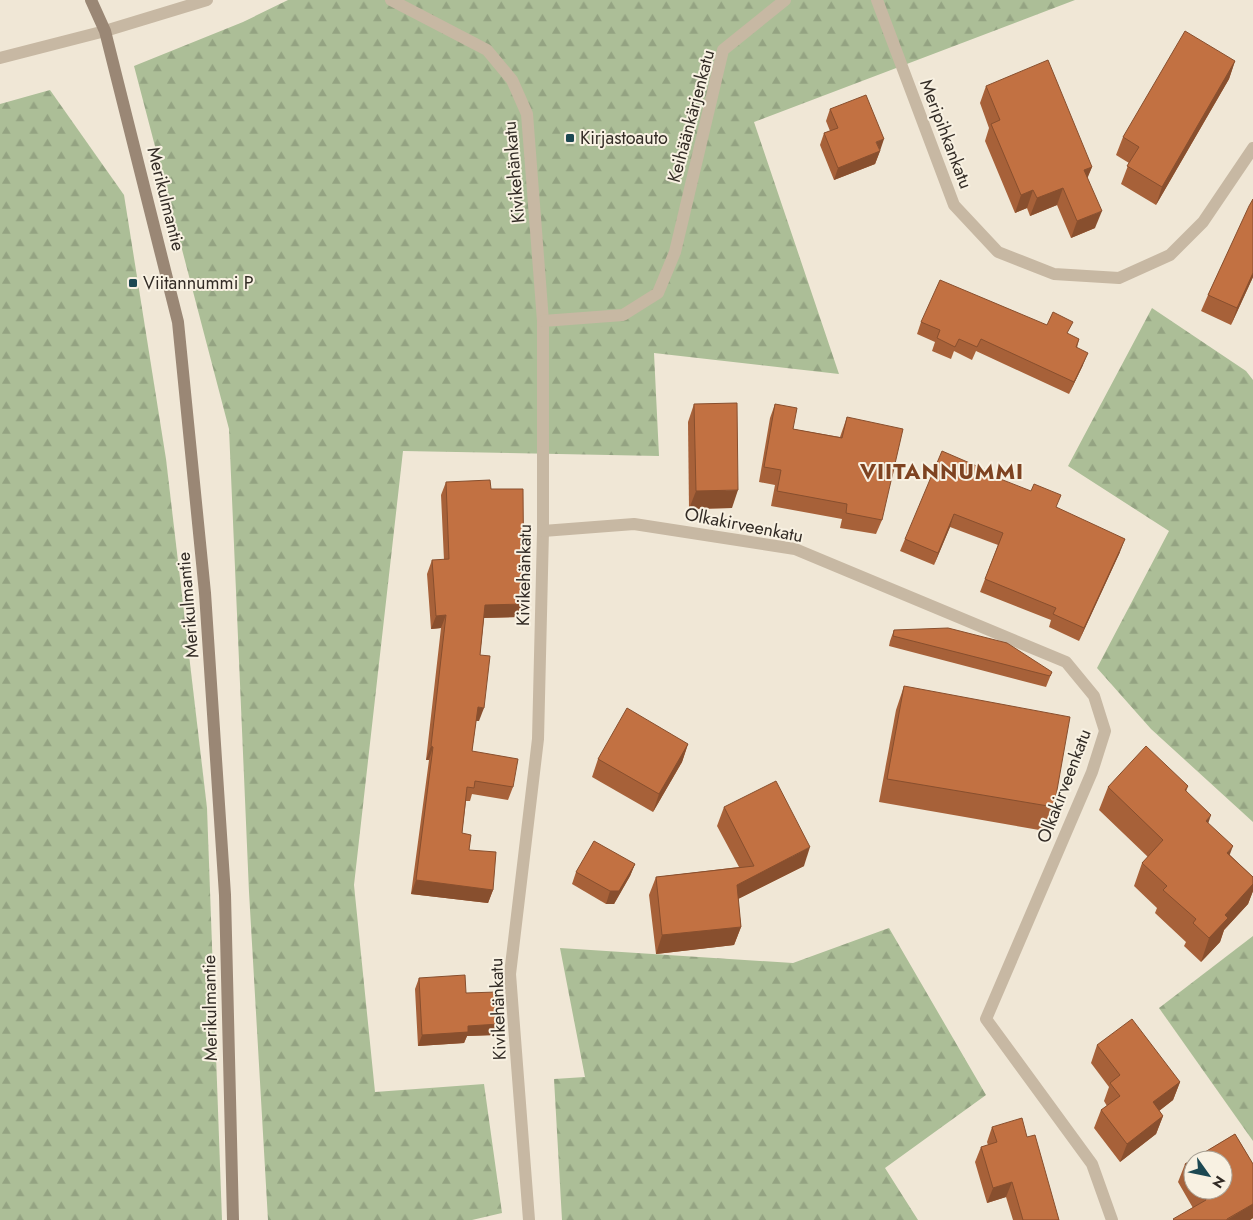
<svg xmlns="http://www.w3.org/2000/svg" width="1253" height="1220" viewBox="0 0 1253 1220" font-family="Jost,sans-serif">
<defs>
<pattern id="forest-firs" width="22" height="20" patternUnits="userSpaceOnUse" patternTransform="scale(1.25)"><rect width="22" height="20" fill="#acbe97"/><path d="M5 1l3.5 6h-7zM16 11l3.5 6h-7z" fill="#94a382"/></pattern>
</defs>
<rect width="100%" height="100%" fill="#f0e7d6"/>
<!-- forest -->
<g fill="url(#forest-firs)">
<polygon points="288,0 1075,0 754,122 839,374 654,353 659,456 403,451 354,885 375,1092 484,1084 502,1213 472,1220 268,1220 249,892 229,429 134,66 243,22"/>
<polygon points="50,90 124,195 166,459 207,808 222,1220 0,1220 0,104"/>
<polygon points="1152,308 1246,371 1253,380 1253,822 1151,729 1097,668 1169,531 1068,466"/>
<polygon points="889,928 986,1095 885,1168 918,1220 562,1220 554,1079 585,1077 560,948 793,963"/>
<polygon points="1253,936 1253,1141 1159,1008"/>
</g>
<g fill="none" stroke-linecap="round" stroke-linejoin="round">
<!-- street -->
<g stroke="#c7b8a3" stroke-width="12">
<polyline points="391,0 487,50 512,80 527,114 543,321 543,531 538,739 510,974 529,1220"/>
<polyline points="877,0 954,205 998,252 1054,274 1119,278 1170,255 1203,222 1253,148"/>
<polyline points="0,58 105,31 207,0"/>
<polyline points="543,321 623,315 658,293 675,252 723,50 785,0"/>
<polyline points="543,531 634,524 795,549 1066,662 1094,696 1105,731 1092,772 986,1019 1092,1164 1112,1220"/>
</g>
<!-- secondary -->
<polyline stroke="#9a8775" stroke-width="12" points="91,0 105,31 178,322 205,593 225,895 233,1220"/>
</g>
<!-- wall -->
<g fill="#a76139" fill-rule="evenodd">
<polygon points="1235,61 1229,79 1156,205 1121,184 1129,163 1116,155 1123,137"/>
<polygon points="986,86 1092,167 1087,178 1095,228 1071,238 1057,205 1030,216 1027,208 1015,213 985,141 989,128 980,103"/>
<polygon points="830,109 880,151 875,164 834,180 820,145 824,133 830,131 826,121"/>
<polygon points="1253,199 1253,277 1231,325 1201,311 1208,295"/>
<polygon points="921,322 1047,325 1079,339 1077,348 1083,365 1069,394 976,351 972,360 954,351 951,359 932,351 935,342 917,334"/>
<polygon points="694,404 732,508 689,509 688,422"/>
<polygon points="775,404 793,429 840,437 847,417 882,520 876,534 840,528 842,519 771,506 775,485 759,482 770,418"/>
<polygon points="985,473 1056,507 1120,552 1079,641 1049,627 1051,620 980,592 998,545 950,527 934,565 900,551 905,539"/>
<polygon points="446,482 491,489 524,604 519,617 484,618 480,655 479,721 476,721 472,751 513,787 508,800 472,794 470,801 466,801 462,833 469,850 493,890 488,903 411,894 429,760 426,760 441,628 431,629 427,574 432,560 444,560 441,495"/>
<polygon points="894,630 1052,672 1046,687 889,646 890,641"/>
<polygon points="904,686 1054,807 1045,831 879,802 896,710"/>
<polygon points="688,744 682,762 653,812 592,777 598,759"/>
<polygon points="1188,786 1186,792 1230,855 1253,877 1253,891 1248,904 1224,930 1220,942 1201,962 1184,946 1186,942 1155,913 1157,908 1134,886 1142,863 1148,857 1099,810 1108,787"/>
<polygon points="724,807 804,866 738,899 741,927 734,945 656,954 649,895 656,877 739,867 717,826"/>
<polygon points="635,864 630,876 614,904 606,904 572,884 576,872"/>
<polygon points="419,978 466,993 499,1024 495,1035 467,1036 464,1043 418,1046 415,989"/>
<polygon points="1097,1045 1180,1082 1173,1100 1159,1111 1163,1116 1156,1134 1120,1162 1094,1128 1101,1110 1107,1106 1104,1101 1109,1087 1091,1063"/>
<polygon points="992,1127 1027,1137 1059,1220 1013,1220 1006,1197 987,1203 975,1162 981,1147 988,1145 987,1142"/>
<path d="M1235,1134L1253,1164V1218L1250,1220H1173L1193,1208L1178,1182L1185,1164ZM1193,1160H1223V1190H1193Z"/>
</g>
<!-- shaded-wall -->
<g fill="#884f2e">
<polygon points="1235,61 1229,79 1156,205 1162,187"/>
<polygon points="884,139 880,151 876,142"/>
<polygon points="880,151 875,164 834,180 838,168"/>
<polygon points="1092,167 1085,184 1084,170"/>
<polygon points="1063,188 1057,205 1030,216 1037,198"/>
<polygon points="1033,190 1027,208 1015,213 1021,195"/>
<polygon points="1102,211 1095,228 1071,238 1077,221"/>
<polygon points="1253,273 1253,277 1231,325 1237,308"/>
<polygon points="1088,353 1083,365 1069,394 1074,382"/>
<polygon points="738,490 732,508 689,509 696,491"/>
<polygon points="954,514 950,527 934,565 938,553"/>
<polygon points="1125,539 1120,552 1079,641 1084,628"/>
<polygon points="524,604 519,617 480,618 485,605"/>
<polygon points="446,615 441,628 431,629 436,616"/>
<polygon points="478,707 484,708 479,721 473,721"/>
<polygon points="688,744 682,762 653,812 659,794"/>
<polygon points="431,746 433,747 429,760 426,760"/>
<polygon points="1211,815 1203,839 1206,821"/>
<polygon points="1233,846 1224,870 1227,853"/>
<polygon points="810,847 804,866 730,903 737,885"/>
<polygon points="635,864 630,876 614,904 606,904 610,891"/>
<polygon points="416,880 493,890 488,903 411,894"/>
<polygon points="1253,884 1253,891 1248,904 1224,930 1220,942 1201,962 1209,938 1225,915"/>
<polygon points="741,927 734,945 656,954 662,935"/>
<polygon points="499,1024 495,1035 467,1036 464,1043 418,1046 422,1035 468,1026"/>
<polygon points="1180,1082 1173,1100 1146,1121 1153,1102"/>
<polygon points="1163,1116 1156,1134 1120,1162 1127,1144"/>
<polygon points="1012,1182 1006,1197 987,1203 993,1188"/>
<polygon points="1253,1204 1253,1218 1250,1220 1227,1220"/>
</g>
<!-- building -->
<g fill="#c27142" stroke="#884f2e">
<polygon points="1185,31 1235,61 1162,187 1127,166 1139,147 1123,137"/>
<polygon points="1048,60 1092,167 1084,170 1102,211 1077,221 1063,188 1037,198 1033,190 1021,195 991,124 1000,120 986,86"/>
<polygon points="866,95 884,139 876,142 880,151 838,168 824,133 838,128 830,109"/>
<polygon points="1253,199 1253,273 1237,308 1208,295 1249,206"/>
<polygon points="940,280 1047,325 1053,312 1073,322 1067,333 1079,339 1076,347 1088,353 1074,382 981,339 977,347 959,339 955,347 937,338 940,330 921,322"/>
<polygon points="737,403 738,490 696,491 694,404"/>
<polygon points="775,404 797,408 793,429 842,438 847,417 903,429 882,520 846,513 847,504 777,491 781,470 764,467"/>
<polygon points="942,451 986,470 985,473 1031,491 1034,484 1061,495 1056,507 1125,539 1084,628 1053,614 1056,608 985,579 1003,533 954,514 938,553 905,539"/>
<polygon points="490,480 491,489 523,489 524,604 485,605 480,655 490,656 484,708 478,707 472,751 518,759 513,787 475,781 474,788 467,787 462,833 471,835 469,850 496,852 493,890 416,880 433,747 431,746 446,615 436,616 432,560 449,559 446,482"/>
<polygon points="948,628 1007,643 1052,672 1050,676 893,636 894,630"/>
<polygon points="904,686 1070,717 1054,807 887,779"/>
<polygon points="627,708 688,744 659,794 598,759"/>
<polygon points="1146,746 1188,786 1185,790 1211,815 1206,821 1233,846 1227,853 1253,877 1253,884 1225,915 1228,918 1209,938 1193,923 1196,919 1163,890 1167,886 1142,863 1163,840 1108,787"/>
<polygon points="776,781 810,847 737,885 741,927 662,935 656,877 754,866 724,807"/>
<polygon points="594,841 635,864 619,891 610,891 576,872"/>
<polygon points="465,975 466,993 497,992 499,1024 468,1026 468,1032 422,1035 419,978"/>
<polygon points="1132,1019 1180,1082 1153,1102 1163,1116 1127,1144 1101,1110 1120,1096 1110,1083 1120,1075 1097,1045"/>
<polygon points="1022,1118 1027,1137 1035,1135 1059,1220 1023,1220 1012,1182 993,1188 981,1147 997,1142 992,1127"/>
<polygon points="1235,1134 1253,1164 1253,1204 1227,1219 1227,1220 1174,1220 1173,1219 1206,1200 1200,1190 1223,1190 1223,1160 1193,1160 1193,1178 1185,1164"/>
</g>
<!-- markers -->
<g fill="#1c4852" stroke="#f8f1e2" stroke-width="2">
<rect x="565" y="133" width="10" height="10" rx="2.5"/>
<rect x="128" y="278" width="10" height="10" rx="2.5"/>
</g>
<g text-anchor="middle" stroke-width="4" stroke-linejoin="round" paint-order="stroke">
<!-- street labels -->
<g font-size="18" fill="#322b25" stroke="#f8f1e2">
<text transform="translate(691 116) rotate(-75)" y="6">Keihäänkärjenkatu</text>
<text transform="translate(946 134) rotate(69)" y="6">Meripihkankatu</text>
<text transform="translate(514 172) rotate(-95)" y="6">Kivikehänkatu</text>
<text transform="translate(166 199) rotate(76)" y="6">Merikulmantie</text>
<text transform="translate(744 525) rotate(11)" y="6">Olkakirveenkatu</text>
<text transform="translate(524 575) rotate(-89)" y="6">Kivikehänkatu</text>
<text transform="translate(188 605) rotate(-95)" y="6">Merikulmantie</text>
<text transform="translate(1064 786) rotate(-69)" y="6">Olkakirveenkatu</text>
<text transform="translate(210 1008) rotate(-91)" y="6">Merikulmantie</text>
<text transform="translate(498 1009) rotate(-92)" y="6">Kivikehänkatu</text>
</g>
<!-- poi labels -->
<g font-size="18" fill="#322b25" stroke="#f8f1e2" text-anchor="start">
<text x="580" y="144">Kirjastoauto</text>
<text x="143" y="289">Viitannummi P</text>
</g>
<!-- district labels -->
<g font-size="22" font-weight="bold" letter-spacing="1" fill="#7e4321" stroke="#f8f1e2">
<text x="942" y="479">VIITANNUMMI</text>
</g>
</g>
<!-- north arrow -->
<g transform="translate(1208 1175) rotate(123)"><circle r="24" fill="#f8f1e2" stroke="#a9a296"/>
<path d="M0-4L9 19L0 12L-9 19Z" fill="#1c4852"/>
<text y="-8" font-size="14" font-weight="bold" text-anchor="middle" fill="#322b25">N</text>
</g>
</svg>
